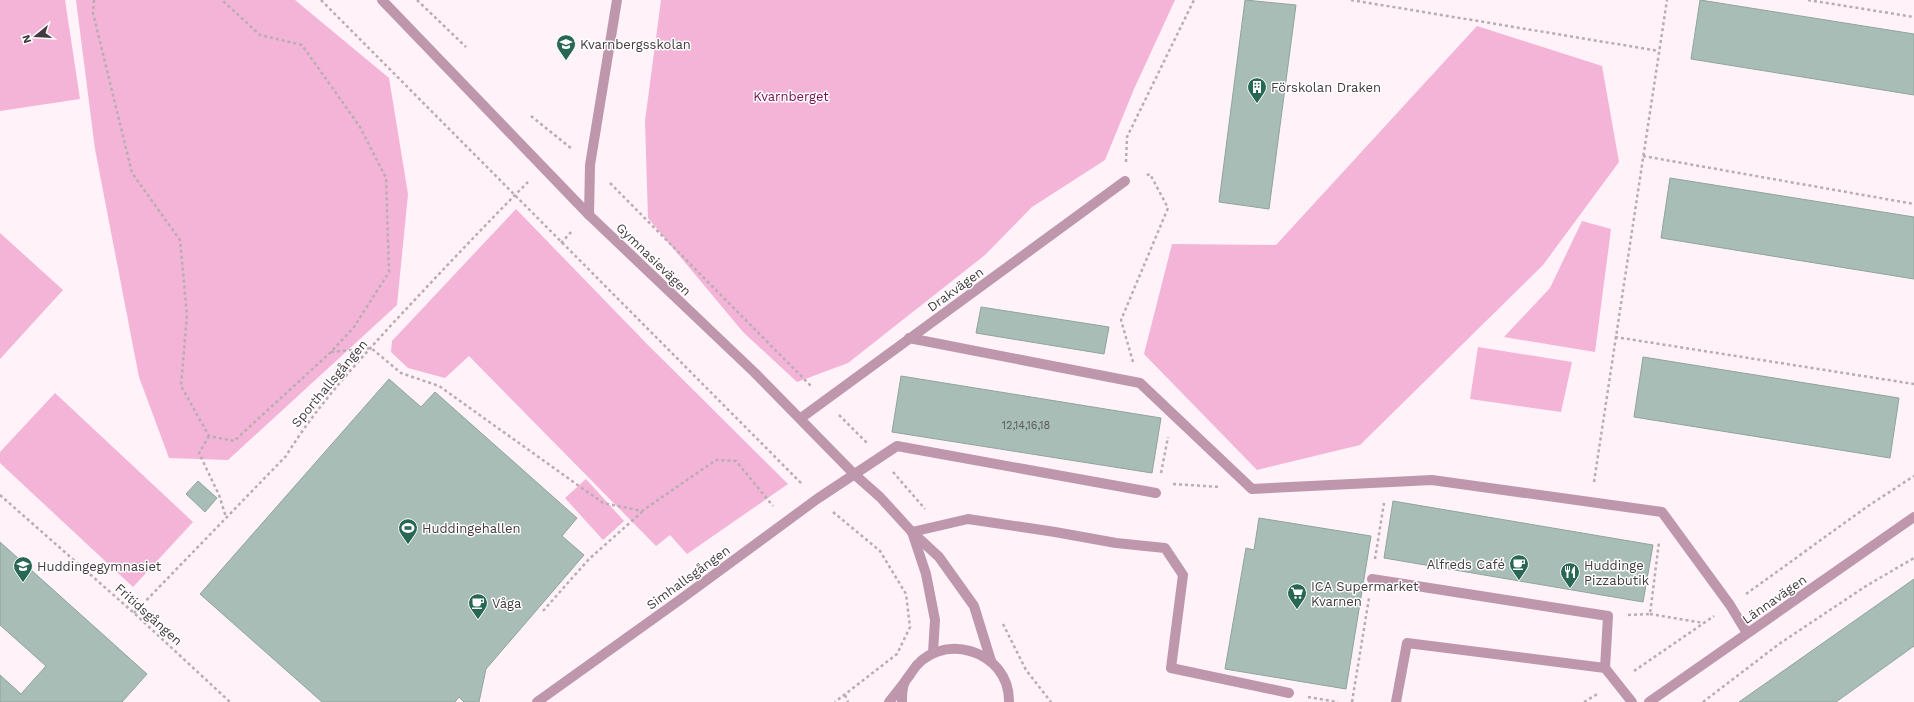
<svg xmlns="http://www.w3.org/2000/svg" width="1914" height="702" viewBox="0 0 1914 702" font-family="'Work Sans',sans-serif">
<rect width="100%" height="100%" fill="#fff2f8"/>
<!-- green -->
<g fill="#f4b4d7">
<polygon points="0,0 65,0 80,99 0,111"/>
<polygon points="76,0 295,0 389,78 408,194 397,305 228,460 169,458 139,377 95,149"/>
<polygon points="661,0 1175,0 1134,89 1105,160 1032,207 985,255 848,363 797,382 743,332 648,218 645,121"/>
<polygon points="1477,26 1602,66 1619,162 1543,265 1360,445 1257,470 1144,354 1172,244 1276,245"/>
<polygon points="516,209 646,343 788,484 687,554 670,535 656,546 469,356 445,378 408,368 391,352 392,341"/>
<polygon points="1582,221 1611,229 1595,352 1504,337 1550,288"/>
<polygon points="0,233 63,290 0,359"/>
<polygon points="1478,347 1572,362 1561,412 1470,399"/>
<polygon points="55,393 193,522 133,587 0,463 0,452"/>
<polygon points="586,479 624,521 603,540 565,498"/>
</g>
<!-- building -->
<g fill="#a7bdb5" stroke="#8fa49c">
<polygon points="1245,0 1296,5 1269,209 1219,202"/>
<polygon points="1700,0 1914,34 1914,95 1691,59"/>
<polygon points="1670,178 1914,217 1914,279 1661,238"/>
<polygon points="981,307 1109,327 1104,354 976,333"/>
<polygon points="1643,357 1899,398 1890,458 1634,417"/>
<polygon points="901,376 1161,418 1152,473 892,432"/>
<polygon points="389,379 421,407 435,392 577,518 562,536 584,555 486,669 479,702 464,702 459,697 455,702 322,702 200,594"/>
<polygon points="198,481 217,498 205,512 186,494"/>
<polygon points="1393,501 1653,545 1643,602 1384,558"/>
<polygon points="1259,518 1371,536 1346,689 1225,669 1246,548 1254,550"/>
<polygon points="0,542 147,674 122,702 0,702 0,675 21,694 46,666 0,625"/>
<polygon points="1914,579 1914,646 1836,702 1739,702"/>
</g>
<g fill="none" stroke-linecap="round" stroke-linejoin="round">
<!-- path -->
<g stroke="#b8adb3" stroke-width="2.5" stroke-dasharray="3 3" stroke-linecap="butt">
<polyline points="94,0 93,13 132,173 180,240 187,315 181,386 209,436 234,441 331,352 354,327 389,272 386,178 360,127 302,45 260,35 222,0"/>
<polyline points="321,0 803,485"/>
<polyline points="417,0 466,47"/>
<polyline points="1351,0 1659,51"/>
<polyline points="1808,0 1914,17"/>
<polyline points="531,116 572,149"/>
<polyline points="1643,156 1914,204"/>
<polyline points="1126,162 1127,137 1194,0"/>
<polyline points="610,183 811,386"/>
<polyline points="561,243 573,230"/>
<polyline points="1615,337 1914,384"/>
<polyline points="331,352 371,348 401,373 439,386 603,503 642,511 716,460 736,461 773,506"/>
<polyline points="1133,362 1121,320 1168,208 1150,174 1144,176"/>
<polyline points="839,415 867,443"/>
<polyline points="209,436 199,453 219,495 226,517"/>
<polyline points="893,472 925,509"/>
<polyline points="1161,473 1168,437"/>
<polyline points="1594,482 1667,0"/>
<polyline points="1173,484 1220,487"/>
<polyline points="0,495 134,613 230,702"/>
<polyline points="833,512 880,551 906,594 910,627 897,654 835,702"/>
<polyline points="1375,559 1384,503"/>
<polyline points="1746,594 1868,506 1914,476"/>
<polyline points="543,611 589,559 642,512"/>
<path d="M134,613L286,456C316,407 355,365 394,322C438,275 482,228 528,182"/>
<polyline points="1650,614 1704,623"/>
<polyline points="1628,615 1650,614 1659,542"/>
<polyline points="1003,624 1026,670 1051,702"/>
<polyline points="1634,671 1714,616"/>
<polyline points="845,695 848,702"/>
<polyline points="1308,697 1338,702"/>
<polyline points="1352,702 1369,598"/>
<polyline points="1584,702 1599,693"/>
<polyline points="1703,702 1779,644 1866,586 1914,558"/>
</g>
<!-- service -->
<g stroke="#be97ac" stroke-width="10">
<polyline points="589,215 590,165 617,0"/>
<polyline points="909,338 1140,383 1252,489 1432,480 1662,512 1730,605 1747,633"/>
<polyline points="912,532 968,519 1055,532 1116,543 1165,548 1183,575 1171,668 1289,693"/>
<polyline points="1372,579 1608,616 1605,668"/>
<polyline points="537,702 681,599 817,499 897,446 1156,493"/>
<polyline points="1396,702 1407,643 1605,668 1632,702"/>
</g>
<!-- minor -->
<polyline stroke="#be97ac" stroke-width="10" points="801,418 1125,181"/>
<!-- tertiary -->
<g stroke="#be97ac" stroke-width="10">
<polyline points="382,0 589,215 754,372 854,474 880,497 912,532 939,557 974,606 991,661"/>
<polyline points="912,532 926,574 935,620 933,653"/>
<polyline points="889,702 904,683"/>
<path d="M902,702C902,696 902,689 904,684C905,680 909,677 911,673C938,629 1010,649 1009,702"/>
<polyline points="1649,702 1914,517"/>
</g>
</g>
<!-- icons -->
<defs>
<g id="school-pin" transform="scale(1)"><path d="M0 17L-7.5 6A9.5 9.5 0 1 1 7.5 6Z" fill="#286753" stroke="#fff"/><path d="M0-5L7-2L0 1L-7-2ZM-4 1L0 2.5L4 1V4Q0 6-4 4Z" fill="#fff"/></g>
<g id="building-pin" transform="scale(1)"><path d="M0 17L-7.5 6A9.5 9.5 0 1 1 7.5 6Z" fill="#286753" stroke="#fff"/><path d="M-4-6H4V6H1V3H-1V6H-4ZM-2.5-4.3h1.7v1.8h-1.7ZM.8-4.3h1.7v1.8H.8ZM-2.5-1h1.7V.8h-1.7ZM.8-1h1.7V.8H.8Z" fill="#fff"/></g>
<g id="stadium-pin" transform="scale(1)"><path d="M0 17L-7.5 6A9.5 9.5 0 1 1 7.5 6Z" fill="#286753" stroke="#fff"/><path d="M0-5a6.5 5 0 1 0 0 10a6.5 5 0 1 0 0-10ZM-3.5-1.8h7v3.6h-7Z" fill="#fff"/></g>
<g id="cafe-pin" transform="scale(1)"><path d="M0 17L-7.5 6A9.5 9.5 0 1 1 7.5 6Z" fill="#286753" stroke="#fff"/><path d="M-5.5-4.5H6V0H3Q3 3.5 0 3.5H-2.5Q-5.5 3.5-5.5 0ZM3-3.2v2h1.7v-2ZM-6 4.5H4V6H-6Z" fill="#fff"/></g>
<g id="university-pin" transform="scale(1)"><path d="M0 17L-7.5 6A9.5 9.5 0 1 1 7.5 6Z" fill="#286753" stroke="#fff"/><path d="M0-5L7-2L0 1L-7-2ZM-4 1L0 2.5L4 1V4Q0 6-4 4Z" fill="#fff"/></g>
<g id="restaurant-pin" transform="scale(1)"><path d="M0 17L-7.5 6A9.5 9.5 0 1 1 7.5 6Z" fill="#286753" stroke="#fff"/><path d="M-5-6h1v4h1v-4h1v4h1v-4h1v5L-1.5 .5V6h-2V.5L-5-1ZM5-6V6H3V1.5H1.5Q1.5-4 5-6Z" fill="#fff"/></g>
<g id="supermarket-pin" transform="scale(1)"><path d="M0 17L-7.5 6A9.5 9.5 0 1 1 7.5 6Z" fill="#286753" stroke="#fff"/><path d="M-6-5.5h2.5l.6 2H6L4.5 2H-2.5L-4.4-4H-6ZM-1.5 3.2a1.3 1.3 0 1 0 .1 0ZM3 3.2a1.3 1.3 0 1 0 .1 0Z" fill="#fff"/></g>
</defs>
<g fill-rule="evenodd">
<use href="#school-pin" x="566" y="44"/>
<use href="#building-pin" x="1257" y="87"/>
<use href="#stadium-pin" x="408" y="528"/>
<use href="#cafe-pin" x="1519" y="564"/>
<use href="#university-pin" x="23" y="566"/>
<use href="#restaurant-pin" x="1570" y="572"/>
<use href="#supermarket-pin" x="1297" y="593"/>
<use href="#cafe-pin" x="478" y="603"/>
</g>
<g text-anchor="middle" stroke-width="3" stroke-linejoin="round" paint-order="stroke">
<!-- number labels -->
<g font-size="11" fill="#5b5b5c">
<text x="1026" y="429">12,14,16,18</text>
</g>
<!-- poi labels -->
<g font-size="13" fill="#423a3e" stroke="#fff" text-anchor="start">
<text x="580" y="49">Kvarnbergsskolan</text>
<text x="1271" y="92">Förskolan Draken</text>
<text x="422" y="533">Huddingehallen</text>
<text x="1505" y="569" text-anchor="end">Alfreds Café</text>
<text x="1584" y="570">Huddinge<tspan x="1584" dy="15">Pizzabutik</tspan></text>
<text x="37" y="571">Huddingegymnasiet</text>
<text x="1311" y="591">ICA Supermarket<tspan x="1311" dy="15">Kvarnen</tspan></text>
<text x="492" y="608">Våga</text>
</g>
<!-- park labels -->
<g font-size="13" fill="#770e56" stroke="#fff">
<text x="791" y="101">Kvarnberget</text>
</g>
<!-- street labels -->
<g font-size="13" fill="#423a3e" stroke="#fff">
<text transform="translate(654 259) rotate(44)" y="5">Gymnasievägen</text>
<text transform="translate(955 289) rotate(-36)" y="5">Drakvägen</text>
<text transform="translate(329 383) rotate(-50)" y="5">Sporthallsgången</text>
<text transform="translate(688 577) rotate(-36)" y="5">Simhallsgången</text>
<text transform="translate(1774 599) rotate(-35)" y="5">Lännavägen</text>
<text transform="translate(149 614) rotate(42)" y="5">Fritidsgången</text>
</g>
</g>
<!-- north arrow -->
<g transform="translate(36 36) rotate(252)" stroke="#ffffff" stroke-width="3" paint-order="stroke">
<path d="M0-3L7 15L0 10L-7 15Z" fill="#423a3e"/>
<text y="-6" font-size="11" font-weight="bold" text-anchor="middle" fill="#423a3e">N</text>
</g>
</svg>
